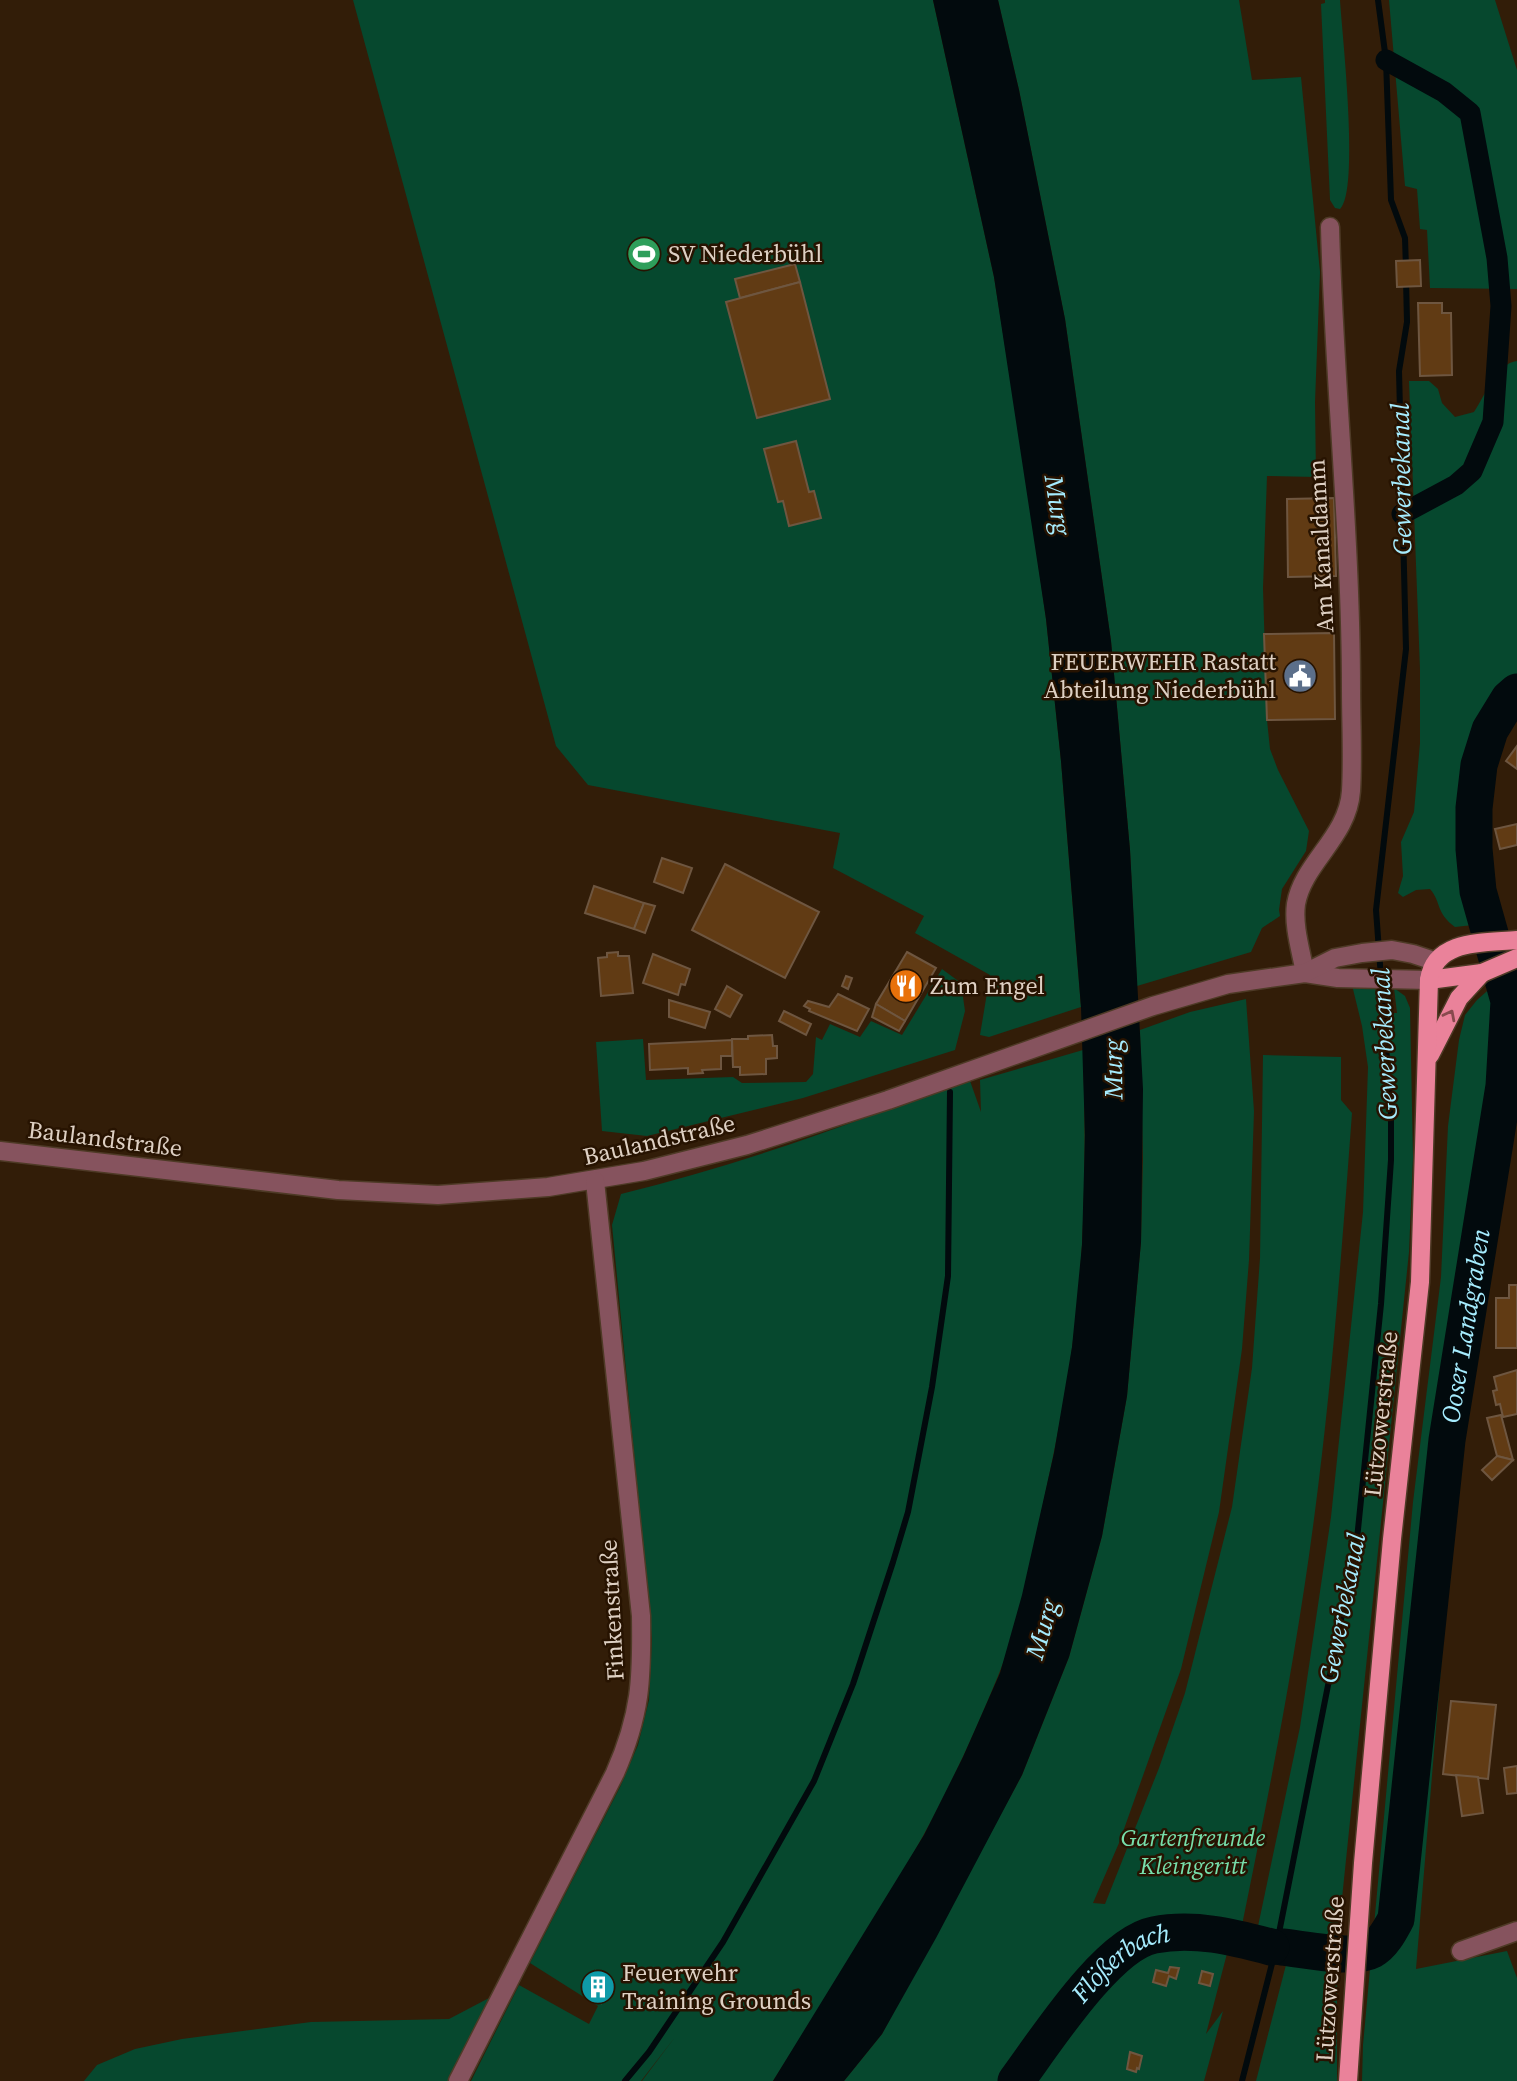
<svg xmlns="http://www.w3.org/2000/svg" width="1517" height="2081" viewBox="0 0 1517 2081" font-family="'Source Serif 4',serif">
<rect width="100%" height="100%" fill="#321d08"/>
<!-- green -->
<g fill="#06482e">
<polygon points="353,0 933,0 994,277 1025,471 1046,619 1061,761 1081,1007 989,1037 980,1035 990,975 915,933 924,916 833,868 840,833 588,785 556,746"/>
<polygon points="998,0 1239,0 1252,80 1301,77 1320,272 1315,402 1316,477 1267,476 1263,588 1267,720 1270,749 1278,770 1309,831 1306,851 1282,889 1279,910 1280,916 1262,928 1251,952 1137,986 1130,850 1111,641 1065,319 1019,90"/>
<path d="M1325,0H1340C1342,33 1360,191 1340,209L1335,208L1330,200L1321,4L1325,3Z"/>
<polygon points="1389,0 1495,0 1517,70 1517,289 1430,288 1427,230 1420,229 1417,189 1405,186"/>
<path d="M1517,361V679C1468,716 1461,809 1466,866C1468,886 1476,906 1482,924L1455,927C1435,912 1442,903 1430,889L1416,890L1403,897L1398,893L1403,876L1401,842L1414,812L1420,743V669L1409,381H1429L1438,389L1442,403L1455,417L1474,412C1485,396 1497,363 1517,361Z"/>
<polygon points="942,969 961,983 965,1011 955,1050 803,1098 647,1136 602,1131 596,1042 643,1039 646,1080 733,1077 742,1083 806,1082 813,1074 816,1037 822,1040 830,1024 860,1037 871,1021 902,1035"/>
<polygon points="1515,975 1517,993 1517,1067 1490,1252 1464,1389 1416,1969 1507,1951 1517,1978 1517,2081 1362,2081 1363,2045 1413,1502 1441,1277 1448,1126 1459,1040 1465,1015 1477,1000 1494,985"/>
<polygon points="1352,985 1375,986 1378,1013 1397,1013 1394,988 1405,996 1410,1008 1413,1157 1409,1252 1338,1937 1257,1931 1300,1727 1331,1517 1363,1212 1368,1067 1362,1026"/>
<path d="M1246,999L1254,1111L1249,1260L1242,1349L1219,1512L1181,1669L1119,1843L1093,1903L1105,1904L1159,1768L1185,1693L1232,1507L1252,1368L1260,1258L1263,1055L1341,1057V1100L1352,1113C1342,1248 1332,1384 1314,1519C1296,1657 1269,1793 1241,1930L1173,1923L1124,1941L1091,1971L1008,2081H844L882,2034L1022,1775L1069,1657L1102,1536L1127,1396L1141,1242L1143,1159L1140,1030L1190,1012Z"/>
<path d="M1083,1050C1086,1149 1086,1249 1072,1348C1064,1408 1051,1467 1038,1527C1027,1575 1017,1630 998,1676C976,1730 951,1785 923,1836C877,1920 824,2000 773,2081H642L675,2037L641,2081H471L519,1985L589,2024L598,2006L530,1963L620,1787L638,1745L649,1700L652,1639L612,1225L621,1194C740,1165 855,1123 969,1078L981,1112L980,1080Z"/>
<path d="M1194,1937L1230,1942L1206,2034L1223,2011L1204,2081H1022C1052,2042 1105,1958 1151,1942C1164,1937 1180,1937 1194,1937Z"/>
<polygon points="1287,1961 1337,1971 1337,2081 1256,2081"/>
<polygon points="489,1998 449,2081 84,2081 97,2065 135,2049 182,2039 311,2022 449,2019"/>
</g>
<!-- water -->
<polygon fill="#020a0d" points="933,0 998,0 1019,90 1065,319 1111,641 1130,850 1143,1089 1141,1242 1127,1396 1102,1536 1069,1657 1022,1775 936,1938 882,2034 844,2081 773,2081 924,1835 963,1757 1000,1673 1022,1595 1054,1453 1072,1347 1082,1245 1085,1135 1081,1007 1061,761 1046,619 994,277"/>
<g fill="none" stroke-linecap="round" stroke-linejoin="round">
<!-- stream -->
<g stroke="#020a0d" stroke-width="6">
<polyline points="1378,0 1386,60 1391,200 1405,238 1406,268"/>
<polyline points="1385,1937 1390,1936"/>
<polyline points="625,2081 649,2052 723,1942 814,1781 853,1684 893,1562 908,1512 932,1387 948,1276 950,1092"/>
<polyline points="1242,2081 1276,1948 1357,1539 1381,1304 1391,1160 1391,1114 1376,910 1406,649 1399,371 1407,322 1406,279"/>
</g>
<!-- canal -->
<polyline stroke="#020a0d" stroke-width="21" points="1386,60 1444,92 1470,113 1497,258 1501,306 1493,422 1472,471 1456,485 1402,514"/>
<!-- river -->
<g stroke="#020a0d" stroke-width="37">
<path id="s1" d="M1282,1947C1303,1949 1354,1960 1372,1950C1383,1944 1390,1930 1396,1919L1447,1440L1504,1086L1509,1001L1478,891L1474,849V808L1479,765L1490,730L1509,699L1517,692"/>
<path id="s2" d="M1016,2081C1045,2042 1107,1944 1154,1935C1194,1927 1233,1937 1271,1947"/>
</g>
</g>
<!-- building -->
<g fill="#613b14" stroke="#6e5640" stroke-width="2">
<polygon points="1420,260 1421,286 1397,287 1396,261"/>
<polygon points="795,264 800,282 740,298 735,279"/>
<polygon points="800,282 830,399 757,418 726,302"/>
<polygon points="1418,303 1442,303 1442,313 1451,313 1452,375 1420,376"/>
<polygon points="796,441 809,492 814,491 821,518 789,526 783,501 778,502 764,449"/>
<polygon points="1334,498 1336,576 1288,577 1287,499"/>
<polygon points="1334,633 1335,719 1267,720 1264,634"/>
<polygon points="1517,746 1517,769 1506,761"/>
<polygon points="1517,824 1517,845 1500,849 1495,829"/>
<polygon points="662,858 692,868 683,893 654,882"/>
<polygon points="725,864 819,912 785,978 692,930"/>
<polygon points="594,886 644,903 634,929 585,913"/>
<polygon points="644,903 655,906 645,933 634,929"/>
<polygon points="618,952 618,956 629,956 633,993 601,996 598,958 607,957 607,953"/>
<polygon points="907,952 936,968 905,1021 876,1004"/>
<polygon points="653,954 690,969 685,985 681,984 678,995 643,983"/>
<polygon points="846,976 852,978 848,989 842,986"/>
<polygon points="727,986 742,995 730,1017 715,1009"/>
<polygon points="838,994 869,1009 857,1031 809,1011 810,1009 804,1006 808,1001 829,1007"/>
<polygon points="669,1000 710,1012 705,1028 669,1017"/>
<polygon points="876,1004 905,1021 899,1031 872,1017"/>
<polygon points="784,1011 811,1024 806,1035 779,1021"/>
<polygon points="772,1035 773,1046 777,1046 777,1058 766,1059 766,1074 740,1075 740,1067 733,1067 732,1039 748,1039 748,1036"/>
<polygon points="732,1040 732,1056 721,1056 721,1069 702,1070 703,1073 688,1074 688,1068 650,1070 649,1044"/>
<polygon points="1509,1285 1517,1285 1517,1348 1496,1348 1496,1298 1509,1298"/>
<polygon points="1517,1370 1517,1414 1503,1417 1500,1404 1496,1405 1493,1391 1497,1390 1494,1377"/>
<polygon points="1501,1415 1513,1460 1497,1456 1487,1418"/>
<polygon points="1497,1456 1513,1460 1492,1480 1482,1470"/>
<polygon points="1451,1701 1496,1705 1488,1779 1443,1774"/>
<polygon points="1517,1766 1517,1793 1507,1794 1504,1768"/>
<polygon points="1456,1775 1478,1777 1483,1813 1462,1816"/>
<polygon points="1170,1967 1179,1968 1176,1979 1169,1976 1166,1986 1153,1982 1156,1970 1168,1973"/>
<polygon points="596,1971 613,1981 601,2003 584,1993"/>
<polygon points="1202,1971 1213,1974 1210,1986 1199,1983"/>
<polygon points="1130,2052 1142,2056 1139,2069 1137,2068 1136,2072 1127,2069"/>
</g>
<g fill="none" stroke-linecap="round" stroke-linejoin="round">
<!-- minor casing -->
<g stroke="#4e3a26" stroke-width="21">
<g id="minor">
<path d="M1305,973C1301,951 1293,926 1296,904C1303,863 1348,837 1351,791C1353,758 1351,723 1351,690C1351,535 1334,382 1330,227"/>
<polyline points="1305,973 1338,978 1429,980"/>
<polyline points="0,1151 338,1190 438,1195 548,1187 644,1171 747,1145 888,1100 1153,1006 1228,984 1305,973 1335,958 1362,953 1392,950 1413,954 1434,961"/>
<polyline points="1461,1951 1517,1931"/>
<path d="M458,2081L615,1773C641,1714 642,1679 641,1616L595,1181"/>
</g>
</g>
<!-- major casing -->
<g stroke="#4e3a26" stroke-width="21">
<g id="major">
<polyline points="1429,980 1482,973 1517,958"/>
<polyline points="1430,1055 1459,998 1482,973"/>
<path d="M1348,2081L1363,1863L1392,1539L1420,1282L1429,980C1435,939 1484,943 1517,940"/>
</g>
</g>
<!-- minor -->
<use href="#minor" stroke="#86535e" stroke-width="18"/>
<!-- major -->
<use href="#major" stroke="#ea829a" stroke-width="18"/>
</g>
<!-- one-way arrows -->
<defs><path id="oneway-chevron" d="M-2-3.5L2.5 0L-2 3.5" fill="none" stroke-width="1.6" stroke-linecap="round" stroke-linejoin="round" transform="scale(1.75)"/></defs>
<use stroke="#884a4e" href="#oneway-chevron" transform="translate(1450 1015) rotate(-63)"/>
<!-- icons -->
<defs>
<g id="stadium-disc" transform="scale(1.75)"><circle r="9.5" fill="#2e9e5b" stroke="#271301"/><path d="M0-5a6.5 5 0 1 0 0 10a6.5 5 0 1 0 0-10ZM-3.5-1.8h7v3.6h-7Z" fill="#fff"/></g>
<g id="civic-disc" transform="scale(1.75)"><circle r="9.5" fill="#5c6f8a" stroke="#271301"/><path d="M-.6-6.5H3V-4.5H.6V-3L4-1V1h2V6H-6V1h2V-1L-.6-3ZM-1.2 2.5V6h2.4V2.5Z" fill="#fff"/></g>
<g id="restaurant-disc" transform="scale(1.75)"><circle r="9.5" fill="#e8710a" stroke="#271301"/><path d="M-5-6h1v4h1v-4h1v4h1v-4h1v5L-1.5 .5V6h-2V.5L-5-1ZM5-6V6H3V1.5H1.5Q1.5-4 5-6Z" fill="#fff"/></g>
<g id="building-disc" transform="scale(1.75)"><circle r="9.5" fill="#0f9aa8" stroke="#271301"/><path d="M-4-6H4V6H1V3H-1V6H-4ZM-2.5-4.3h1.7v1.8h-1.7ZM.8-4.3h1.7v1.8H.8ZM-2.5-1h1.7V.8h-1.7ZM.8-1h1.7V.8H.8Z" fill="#fff"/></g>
</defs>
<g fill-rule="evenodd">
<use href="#stadium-disc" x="644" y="254"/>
<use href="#civic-disc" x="1300" y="676"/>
<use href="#restaurant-disc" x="906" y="986"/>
<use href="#building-disc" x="598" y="1987"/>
</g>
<g text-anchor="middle" stroke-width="5" stroke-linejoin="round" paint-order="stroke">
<!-- poi labels -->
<g font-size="24" fill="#ded0c3" stroke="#271301" text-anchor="start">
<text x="668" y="262">SV Niederbühl</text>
<text x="1276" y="670" text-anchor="end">FEUERWEHR Rastatt<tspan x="1276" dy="28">Abteilung Niederbühl</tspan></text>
<text x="930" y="994">Zum Engel</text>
<text x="622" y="1981">Feuerwehr<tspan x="622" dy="28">Training Grounds</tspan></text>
</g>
<!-- street labels -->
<g font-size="24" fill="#ded0c3" stroke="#271301">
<text transform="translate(1321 546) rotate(-93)" y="8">Am Kanaldamm</text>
<text transform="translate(105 1139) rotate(7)" y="8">Baulandstraße</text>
<text transform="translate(659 1140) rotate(-13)" y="8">Baulandstraße</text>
<text transform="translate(1381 1414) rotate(-84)" y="8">Lützowerstraße</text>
<text transform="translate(612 1610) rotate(-93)" y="8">Finkenstraße</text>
<text transform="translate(1330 1979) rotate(-86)" y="8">Lützowerstraße</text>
</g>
<!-- park labels -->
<g font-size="24" font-style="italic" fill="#77dfab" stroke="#271301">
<text x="1193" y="1846">Gartenfreunde<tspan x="1193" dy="28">Kleingeritt</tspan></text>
</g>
<!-- water labels -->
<g font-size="26" font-style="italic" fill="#a6ecfe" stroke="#271301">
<text transform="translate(1401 479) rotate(-91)" y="9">Gewerbekanal</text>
<text transform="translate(1058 505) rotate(81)" y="9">Murg</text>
<text transform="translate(1384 1044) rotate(-93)" y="9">Gewerbekanal</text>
<text transform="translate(1113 1069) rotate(-91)" y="9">Murg</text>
<text dy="9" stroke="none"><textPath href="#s1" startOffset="728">Ooser Landgraben</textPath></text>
<text transform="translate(1342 1608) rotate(-79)" y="9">Gewerbekanal</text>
<text transform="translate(1042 1629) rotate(-74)" y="9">Murg</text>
<text dy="9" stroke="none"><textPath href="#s2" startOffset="161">Flößerbach</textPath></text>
</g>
</g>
</svg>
